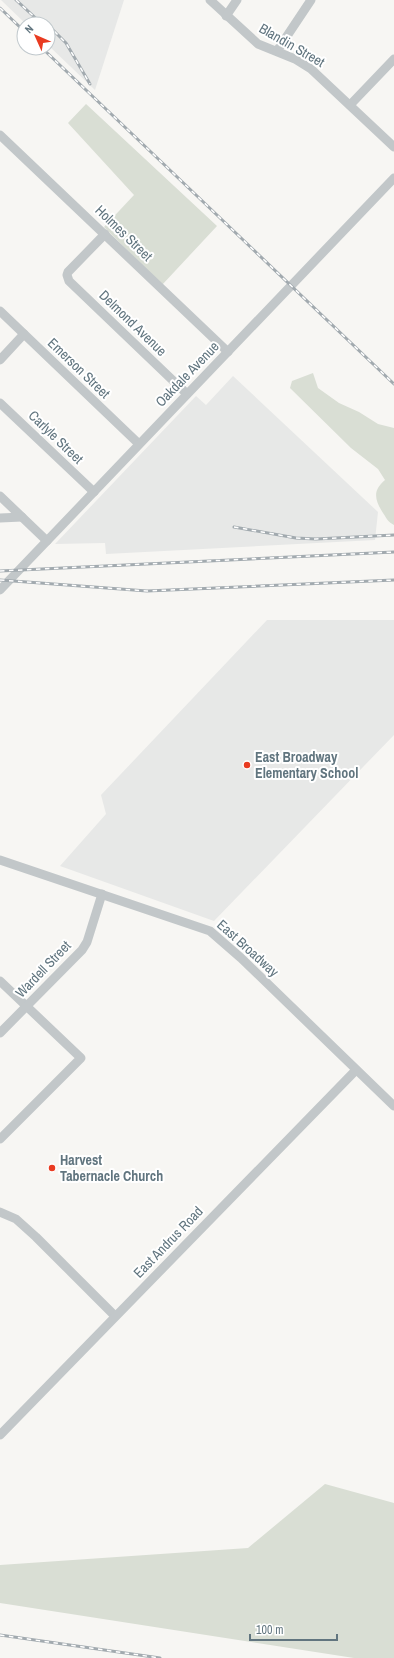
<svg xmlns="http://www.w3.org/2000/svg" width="394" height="1658" viewBox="0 0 394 1658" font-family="'Archivo Narrow',sans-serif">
<rect width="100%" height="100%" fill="#f7f6f3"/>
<!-- built -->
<g fill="#e7e8e7">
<polygon points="1,0 124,0 95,90 48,45 48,24 26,24"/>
<polygon points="233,376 378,512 375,540 106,554 105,543 55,544 196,396 206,405"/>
<polygon points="267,620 394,620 394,735 214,921 60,866 106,814 101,795"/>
</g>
<!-- green -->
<g fill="#d9ded4">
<polygon points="86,104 217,226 162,285 104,227 134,195 68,123"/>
<path d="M313,373L318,388L339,403L359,412L378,424L394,428V525C388,522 387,519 383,513C375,500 372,491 385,480L378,469L351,448L290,388L292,381Z"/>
<polygon points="325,1484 394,1503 394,1658 354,1658 0,1603 0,1565 248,1548"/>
</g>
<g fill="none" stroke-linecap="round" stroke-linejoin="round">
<!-- minor -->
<g stroke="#c2c7c9" stroke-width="9">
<polyline points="210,0 258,44 295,59 311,69 394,147"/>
<polyline points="226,16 237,0"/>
<polyline points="277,51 311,0"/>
<polyline points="350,105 394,59"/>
<polyline points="0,135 228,352"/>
<polyline points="105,234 68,272 67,275 69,281 187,394"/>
<polyline points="0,311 139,444"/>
<polyline points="0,360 24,334"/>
<polyline points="0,403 94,492"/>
<polyline points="0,496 47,541"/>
<polyline points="0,518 22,517"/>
<polyline points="0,590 394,178"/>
<polyline points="0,860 210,931 241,958 394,1106"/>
<polyline points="0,981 81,1058 0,1139"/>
<polyline points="0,1033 82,950 87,942 102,894"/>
<polyline points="0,1212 16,1219 36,1237 115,1316"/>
<polyline points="0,1435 356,1070"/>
</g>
<!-- rail casing -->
<g stroke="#a2aaaf" stroke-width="3">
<g id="rail">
<polyline points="16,0 42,24"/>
<polyline points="0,8 24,31"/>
<polyline points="48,25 66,43 90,84"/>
<polyline points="42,48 394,384"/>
<polyline points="234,527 296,538 316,539 394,535"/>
<polyline points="0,571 394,552"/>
<polyline points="0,580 147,591 394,580"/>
<polyline points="0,1635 160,1658"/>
</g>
</g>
<!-- rail -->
<use href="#rail" stroke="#fff" stroke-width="1.5" stroke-dasharray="4.5" stroke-linecap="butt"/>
</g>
<!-- markers -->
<g fill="#e93b21" stroke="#fff" stroke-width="1.5">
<circle cx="247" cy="765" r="4"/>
<circle cx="52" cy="1168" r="4"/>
</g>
<g text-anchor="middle" stroke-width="4" stroke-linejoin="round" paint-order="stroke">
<!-- street labels -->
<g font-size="14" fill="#61757f" stroke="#fff">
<text transform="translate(292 45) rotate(30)" y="5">Blandin Street</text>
<text transform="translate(124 233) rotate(44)" y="5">Holmes Street</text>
<text transform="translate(133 323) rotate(44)" y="5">Delmond Avenue</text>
<text transform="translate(79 368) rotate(44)" y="5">Emerson Street</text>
<text transform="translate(187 374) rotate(-46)" y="5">Oakdale Avenue</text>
<text transform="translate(56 437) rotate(44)" y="5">Carlyle Street</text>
<text transform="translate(248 948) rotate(42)" y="5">East Broadway</text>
<text transform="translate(43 969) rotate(-46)" y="5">Wardell Street</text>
<text transform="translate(168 1242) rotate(-46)" y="5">East Andrus Road</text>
</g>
<!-- poi labels -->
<g font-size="14" font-weight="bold" fill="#61757f" stroke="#fff" text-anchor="start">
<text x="255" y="762">East Broadway<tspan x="255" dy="16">Elementary School</tspan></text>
<text x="60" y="1165">Harvest<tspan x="60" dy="16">Tabernacle Church</tspan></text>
</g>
</g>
<!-- north arrow -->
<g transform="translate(36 36) rotate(315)"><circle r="19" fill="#ffffff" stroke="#c0c8cc"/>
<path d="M0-3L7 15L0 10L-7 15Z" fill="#e93b21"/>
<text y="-6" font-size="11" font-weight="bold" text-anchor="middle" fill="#61757f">N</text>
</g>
<!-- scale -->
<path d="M250 1634v6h87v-6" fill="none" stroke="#61757f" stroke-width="2"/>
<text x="256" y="1634" font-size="12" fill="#61757f" stroke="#ffffff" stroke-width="3" paint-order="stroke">100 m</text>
</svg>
